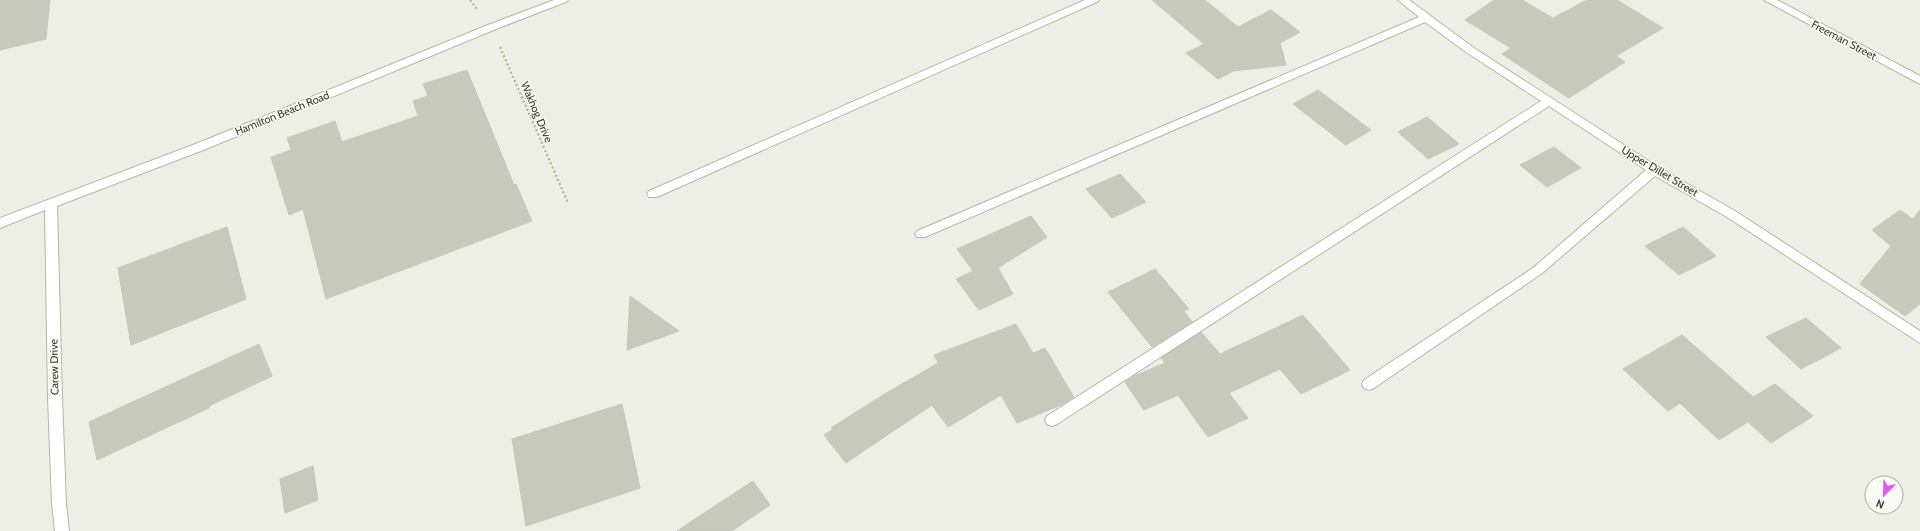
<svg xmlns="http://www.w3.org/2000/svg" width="1920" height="531" viewBox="0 0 1920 531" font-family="Cabin,sans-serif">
<rect width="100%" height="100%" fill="#edeee5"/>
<!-- building -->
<g fill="#c7c9ba" stroke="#c5c8b7">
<polygon points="0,0 50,0 46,39 0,50"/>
<polygon points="1152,0 1205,0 1238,27 1271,10 1300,32 1280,43 1286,65 1233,71 1218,79 1186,53 1204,44"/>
<polygon points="1494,0 1522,0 1553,18 1587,0 1617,0 1663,28 1616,56 1625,62 1569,98 1502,54 1511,48 1465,20"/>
<polygon points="467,70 514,185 516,184 532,221 326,299 303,209 289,215 271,157 291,150 287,138 335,121 342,142 418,116 413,101 428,96 423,84"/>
<polygon points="1318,90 1371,130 1346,145 1293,104"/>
<polygon points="1427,117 1459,144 1428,159 1398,132"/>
<polygon points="1554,147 1581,168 1547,187 1520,165"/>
<polygon points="1120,174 1146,202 1112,218 1086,189"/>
<polygon points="1900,210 1913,219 1920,210 1920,304 1905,316 1860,284 1891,246 1872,230"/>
<polygon points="1031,216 1047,237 998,268 1013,294 979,310 956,279 973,271 957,249"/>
<polygon points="227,227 246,299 131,345 118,268"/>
<polygon points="1683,227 1716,256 1679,275 1645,246"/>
<polygon points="1155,269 1189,309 1184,311 1192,322 1152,347 1108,292"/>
<polygon points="630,296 679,331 627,350"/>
<polygon points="1303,315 1350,370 1301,394 1280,369 1229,393 1248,418 1208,437 1178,395 1144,410 1125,382 1134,376 1165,363 1161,358 1201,332 1220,354"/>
<polygon points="1806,318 1841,348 1801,369 1766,337"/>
<polygon points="1016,324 1033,353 1045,348 1074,397 1061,405 1017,423 1001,395 948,427 932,405 846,463 824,435 832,430 831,428 883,395 938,363 934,355"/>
<polygon points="1682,335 1753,397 1775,384 1813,416 1771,443 1748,422 1719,440 1680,403 1668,411 1623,369"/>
<polygon points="259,344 272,376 209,406 209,408 97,460 89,422"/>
<polygon points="622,404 640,488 526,526 512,439"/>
<polygon points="313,466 318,500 285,513 280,479"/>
<polygon points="753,481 770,505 732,531 677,531"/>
</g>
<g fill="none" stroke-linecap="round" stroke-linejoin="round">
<!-- minor casing -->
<g stroke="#b3b7a7" stroke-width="2">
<g id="minor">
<polygon points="554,0 568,0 566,2 496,29 206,149 57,206 62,397 66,504 69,531 55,531 52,504 48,397 45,210 0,228 0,218 198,143 488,25"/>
<polygon points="1085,0 1099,0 1097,2 657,197 649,197 647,194 649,191"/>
<polygon points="1398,0 1409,0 1474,48 1658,167 1735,211 1920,331 1920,343 1727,217 1655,176 1541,274 1374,388 1369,390 1364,388 1362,384 1364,380 1533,268 1646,170 1549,106 1057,424 1052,426 1047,424 1045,420 1047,416 1541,101 1466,52 1425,22 925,237 917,237 915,234 917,231 1419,17"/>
<polygon points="1764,0 1777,0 1920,76 1920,84"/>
</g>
</g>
<!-- path -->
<g stroke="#a5b285" stroke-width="2" stroke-dasharray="2 2.5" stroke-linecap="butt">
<polyline points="470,0 477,9"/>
<polyline points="500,47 568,203"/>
</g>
<!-- minor -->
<use href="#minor" fill="#fff" fill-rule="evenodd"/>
</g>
<g text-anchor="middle" stroke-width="3" stroke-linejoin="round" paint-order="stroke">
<!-- street labels -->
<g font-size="11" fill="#374123" stroke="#fafaf6">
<text transform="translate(1844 40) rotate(28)" y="4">Freeman Street</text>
<text transform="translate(537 112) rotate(67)" y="4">Wakhog Drive</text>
<text transform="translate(282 113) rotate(-22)" y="4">Hamilton Beach Road</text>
<text transform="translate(1660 171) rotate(31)" y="4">Upper Dillet Street</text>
<text transform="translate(54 367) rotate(-91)" y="4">Carew Drive</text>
</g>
</g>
<!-- north arrow -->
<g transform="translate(1884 495) rotate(203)"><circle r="19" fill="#fafaf6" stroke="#acb0a2"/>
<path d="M0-3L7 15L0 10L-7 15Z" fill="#de5df4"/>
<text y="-6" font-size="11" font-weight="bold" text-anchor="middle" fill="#374123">N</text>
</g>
</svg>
